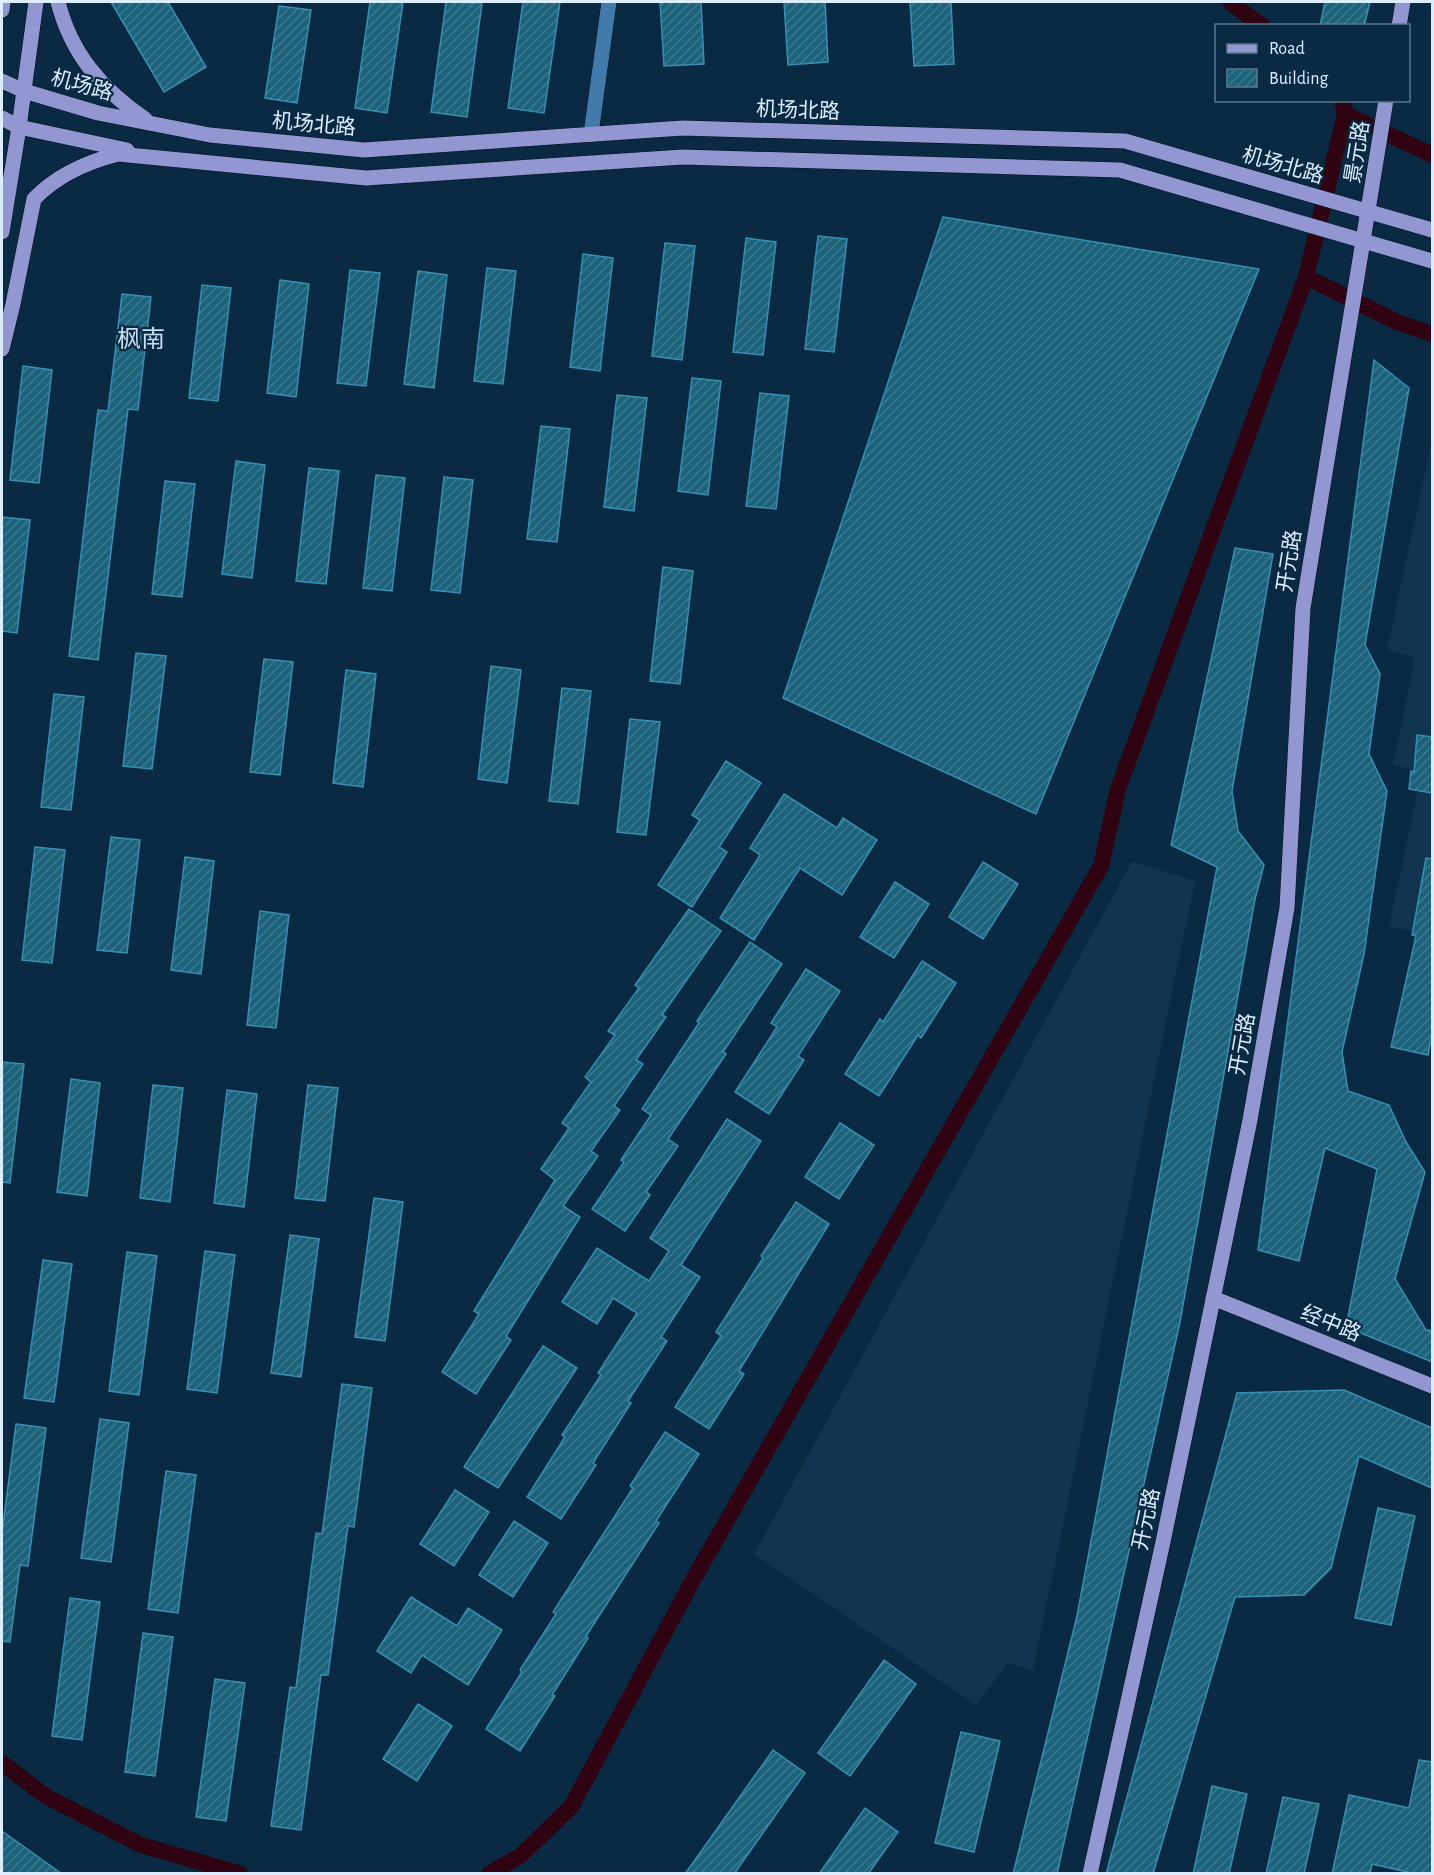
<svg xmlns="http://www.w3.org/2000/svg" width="1434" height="1875" viewBox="0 0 1434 1875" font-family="'Alegreya Sans','Noto Sans SC',sans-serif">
<defs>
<pattern id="building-hatch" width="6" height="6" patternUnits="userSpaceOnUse" patternTransform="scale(1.5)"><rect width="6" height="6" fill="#1d627b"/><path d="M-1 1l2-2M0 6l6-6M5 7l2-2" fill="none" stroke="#3d798f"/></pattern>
</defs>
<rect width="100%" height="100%" fill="#0a2942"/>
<!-- built -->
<g fill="#113450">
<polygon points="1432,440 1432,936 1389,926 1422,771 1393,765 1415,658 1387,650"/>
<polygon points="1132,861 1195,881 1033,1671 1008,1663 976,1705 754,1554"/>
</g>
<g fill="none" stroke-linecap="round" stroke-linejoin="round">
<!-- canal -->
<g stroke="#300312" stroke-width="16">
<polyline points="1230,2 1262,26"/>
<polyline points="1342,100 1345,114 1306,277 1397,322 1432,334"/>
<polyline points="1345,114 1432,155"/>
<polyline points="2,1763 47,1797 141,1845 241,1874"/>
<polyline points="489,1874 520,1856 571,1807 693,1580 1101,866 1118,789 1306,277"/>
</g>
</g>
<!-- building -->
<g fill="url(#building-hatch)" stroke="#3790b2" stroke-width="1.5">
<polygon points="111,2 168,2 206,67 164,92"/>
<polygon points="370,2 403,2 387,113 355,108"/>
<polygon points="446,2 482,3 467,117 431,112"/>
<polygon points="523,2 560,2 544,113 508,108"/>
<polygon points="660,2 701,2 704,64 664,66"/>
<polygon points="784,2 825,2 828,62 788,65"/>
<polygon points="910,2 951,2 954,64 914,66"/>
<polygon points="1325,2 1370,2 1364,26 1320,26"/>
<polygon points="279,6 311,10 297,103 265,98"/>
<polygon points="943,217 1259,269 1036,814 783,698"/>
<polygon points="818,236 847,239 834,352 805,349"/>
<polygon points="746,238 776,242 763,355 733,352"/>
<polygon points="665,243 695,246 682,360 652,356"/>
<polygon points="583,254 613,258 600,371 570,367"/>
<polygon points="487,268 516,271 503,384 474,381"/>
<polygon points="350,270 380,273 366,386 337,383"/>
<polygon points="418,271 447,275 434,388 404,384"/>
<polygon points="280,280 309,284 296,397 267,393"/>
<polygon points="202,285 231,288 218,401 189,398"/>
<polygon points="122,294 151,297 138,410 128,409 98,660 69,656 98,410 108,411"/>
<polygon points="1374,360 1409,388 1365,645 1380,674 1369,754 1387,791 1364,954 1342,1052 1348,1091 1389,1105 1406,1142 1425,1172 1395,1279 1426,1330 1432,1331 1432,1362 1346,1327 1377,1169 1325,1148 1299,1261 1258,1250"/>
<polygon points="23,366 52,370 39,483 10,480"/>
<polygon points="692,378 721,381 708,495 678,491"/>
<polygon points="760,393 789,396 776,509 746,506"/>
<polygon points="617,395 647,398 634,511 604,507"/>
<polygon points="541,426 570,429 557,542 527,539"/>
<polygon points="236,461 265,465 252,578 222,574"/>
<polygon points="309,468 339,471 326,584 296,581"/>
<polygon points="376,475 405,478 392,591 363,588"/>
<polygon points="444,477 473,480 460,593 431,590"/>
<polygon points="165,481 195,484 182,597 152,594"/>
<polygon points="2,517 30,520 17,633 2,631"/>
<polygon points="1235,548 1273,554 1232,791 1238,831 1264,865 1255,899 1180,1322 1057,1874 1013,1874 1077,1616 1217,867 1171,845"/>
<polygon points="663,567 693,571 680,684 650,681"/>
<polygon points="136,653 166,656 152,769 123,766"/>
<polygon points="264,659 293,662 280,775 250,772"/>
<polygon points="491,666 521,670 507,783 478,779"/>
<polygon points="346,670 376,674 363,787 333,783"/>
<polygon points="562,688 591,691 578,804 549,801"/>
<polygon points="54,694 84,697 71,810 41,807"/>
<polygon points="630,719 660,722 646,835 617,832"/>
<polygon points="1417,735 1432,737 1432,793 1409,789 1411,771 1414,772"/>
<polygon points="726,761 761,783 719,847 727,852 692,907 658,885 700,820 692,815"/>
<polygon points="784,794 837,828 843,818 877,840 842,895 800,868 754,940 720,918 760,855 750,848"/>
<polygon points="111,837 140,840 127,953 97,950"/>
<polygon points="35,847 65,850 52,963 22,960"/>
<polygon points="185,857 214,861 201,974 171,970"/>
<polygon points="1426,858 1432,859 1432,1034 1428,1055 1391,1047 1416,936 1412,935"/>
<polygon points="983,862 1018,884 983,939 949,917"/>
<polygon points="895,882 929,904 894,958 860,937"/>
<polygon points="689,909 721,931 662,1015 666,1017 636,1060 643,1064 614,1106 620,1110 591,1151 598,1156 563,1206 580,1217 506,1336 511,1340 476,1394 442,1372 479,1314 474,1311 555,1180 541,1169 569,1128 562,1123 591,1082 585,1077 615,1035 608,1031 639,988 635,985"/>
<polygon points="260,911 289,915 276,1028 247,1025"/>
<polygon points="750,942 782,964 723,1052 726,1054 668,1139 678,1146 646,1192 650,1195 625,1231 592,1209 624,1162 621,1160 651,1115 642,1109 699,1023 697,1021"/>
<polygon points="922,961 956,983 921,1038 918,1035 879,1096 845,1074 880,1019 883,1022"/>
<polygon points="806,969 840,991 798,1056 804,1060 769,1114 735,1092 777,1027 771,1023"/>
<polygon points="2,1062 24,1064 10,1183 2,1182"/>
<polygon points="71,1079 100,1083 87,1196 57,1192"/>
<polygon points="153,1085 183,1088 170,1202 140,1198"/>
<polygon points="308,1085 338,1088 325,1201 295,1198"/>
<polygon points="227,1090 257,1094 244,1207 214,1203"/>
<polygon points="727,1119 761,1141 681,1265 700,1277 661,1337 667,1341 628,1401 631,1403 593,1463 596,1465 561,1519 527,1497 565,1437 562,1435 601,1375 598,1373 637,1313 613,1298 597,1324 562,1302 597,1248 649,1281 669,1251 650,1238"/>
<polygon points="840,1123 874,1145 839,1199 805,1177"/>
<polygon points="374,1198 403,1202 385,1341 355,1337"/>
<polygon points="796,1202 829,1224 739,1371 744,1374 709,1429 675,1407 721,1336 716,1332 763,1258 761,1256"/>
<polygon points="290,1235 319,1239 301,1377 271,1373"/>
<polygon points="205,1251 235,1255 217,1393 187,1389"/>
<polygon points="127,1252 157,1256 139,1395 109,1391"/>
<polygon points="43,1260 72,1264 54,1402 24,1398"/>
<polygon points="543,1346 577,1368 498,1488 464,1467"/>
<polygon points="342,1384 372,1388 354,1527 348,1526 328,1675 321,1675 301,1830 271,1826 290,1687 296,1688 316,1533 322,1534"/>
<polygon points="1344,1390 1432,1428 1432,1488 1359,1456 1331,1568 1304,1595 1235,1597 1153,1874 1106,1874 1237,1393"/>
<polygon points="100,1419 129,1423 111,1562 81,1558"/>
<polygon points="16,1424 46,1428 28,1566 20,1565 10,1642 2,1641 2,1533"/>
<polygon points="665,1432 699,1454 656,1521 659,1523 586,1636 588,1638 552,1695 555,1696 520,1751 486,1729 522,1672 520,1670 556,1614 553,1612 633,1488 630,1486"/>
<polygon points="166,1471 196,1475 178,1613 148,1609"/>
<polygon points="455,1490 489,1512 454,1566 420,1544"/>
<polygon points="1378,1508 1415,1516 1391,1625 1355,1618"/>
<polygon points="514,1521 548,1543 513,1597 479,1575"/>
<polygon points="411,1597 457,1626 468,1608 502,1630 468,1685 422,1655 411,1673 377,1651"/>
<polygon points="70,1598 100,1602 82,1740 52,1736"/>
<polygon points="143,1633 173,1637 155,1776 125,1772"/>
<polygon points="884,1660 916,1684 850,1776 818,1753"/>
<polygon points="215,1679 245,1683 226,1821 196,1817"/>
<polygon points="418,1704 452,1726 417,1781 383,1759"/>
<polygon points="961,1732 1000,1741 974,1852 935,1843"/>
<polygon points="773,1750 805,1773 734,1874 685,1874"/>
<polygon points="1419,1760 1432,1762 1432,1874 1416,1874 1372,1864 1370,1874 1332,1874 1349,1795 1409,1808"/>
<polygon points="1212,1786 1247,1794 1229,1874 1193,1874"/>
<polygon points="1283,1797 1319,1804 1304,1874 1266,1874"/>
<polygon points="865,1808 898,1832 868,1874 819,1874"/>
<polygon points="2,1831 62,1874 2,1874"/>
</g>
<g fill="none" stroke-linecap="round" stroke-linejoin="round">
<!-- minor casing -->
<g stroke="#021120" stroke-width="16">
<polyline id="minor" points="591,134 609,2"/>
</g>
<!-- major casing -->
<g stroke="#021120" stroke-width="16">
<g id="major">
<path d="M58,2C71,53 101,89 145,119"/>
<polyline points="2,10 3,2"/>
<polyline points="1399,26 1403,2"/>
<polyline points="2,81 24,91 98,113 210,135 364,150 683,128 1125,141 1432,230"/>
<polyline points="2,118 19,127 127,150"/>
<polyline points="2,232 19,127 36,2"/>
<path d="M2,349L13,304L34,199C56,176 87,162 118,154L366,178L683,157L1120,170L1432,261"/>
<polyline points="1213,1298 1432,1386"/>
<polyline points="1090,1874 1163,1542 1250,1120 1287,908 1303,608 1386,100"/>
</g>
</g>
<!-- minor -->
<use href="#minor" stroke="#417aab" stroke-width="15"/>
<!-- major -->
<use href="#major" stroke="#9296d1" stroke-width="15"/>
</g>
<g text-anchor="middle" stroke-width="4.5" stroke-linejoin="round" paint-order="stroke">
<!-- street labels -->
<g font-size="21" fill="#dbedfe" stroke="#0a2942">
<text transform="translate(82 85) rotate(15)" y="7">机场路</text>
<text transform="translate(798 110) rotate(2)" y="7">机场北路</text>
<text transform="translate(314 124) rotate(5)" y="7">机场北路</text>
<text transform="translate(1357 152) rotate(-81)" y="7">景元路</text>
<text transform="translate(1283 165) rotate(16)" y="7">机场北路</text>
<text transform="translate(1289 561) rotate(-81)" y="7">开元路</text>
<text transform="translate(1242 1044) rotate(-80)" y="7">开元路</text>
<text transform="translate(1331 1323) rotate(22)" y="7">经中路</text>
<text transform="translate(1146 1519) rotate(-78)" y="7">开元路</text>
</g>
<!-- quarter labels -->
<g font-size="24" fill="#c6ddf3" stroke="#0a2942">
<text x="141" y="347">枫南</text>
</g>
</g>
<!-- border -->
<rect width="1434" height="1875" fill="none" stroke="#dbedfe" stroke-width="6"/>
<!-- legend -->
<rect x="1215" y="24" width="195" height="78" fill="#0a2942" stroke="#5e778d" stroke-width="1.5"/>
<rect x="1227" y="44" width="30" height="9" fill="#9296d1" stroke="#5e778d" stroke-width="1.5"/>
<text x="1269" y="54" font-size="18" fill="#dbedfe">Road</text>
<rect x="1227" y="69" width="30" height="18" fill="url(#building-hatch)" stroke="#5e778d" stroke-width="1.5"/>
<text x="1269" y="84" font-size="18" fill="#dbedfe">Building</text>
</svg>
